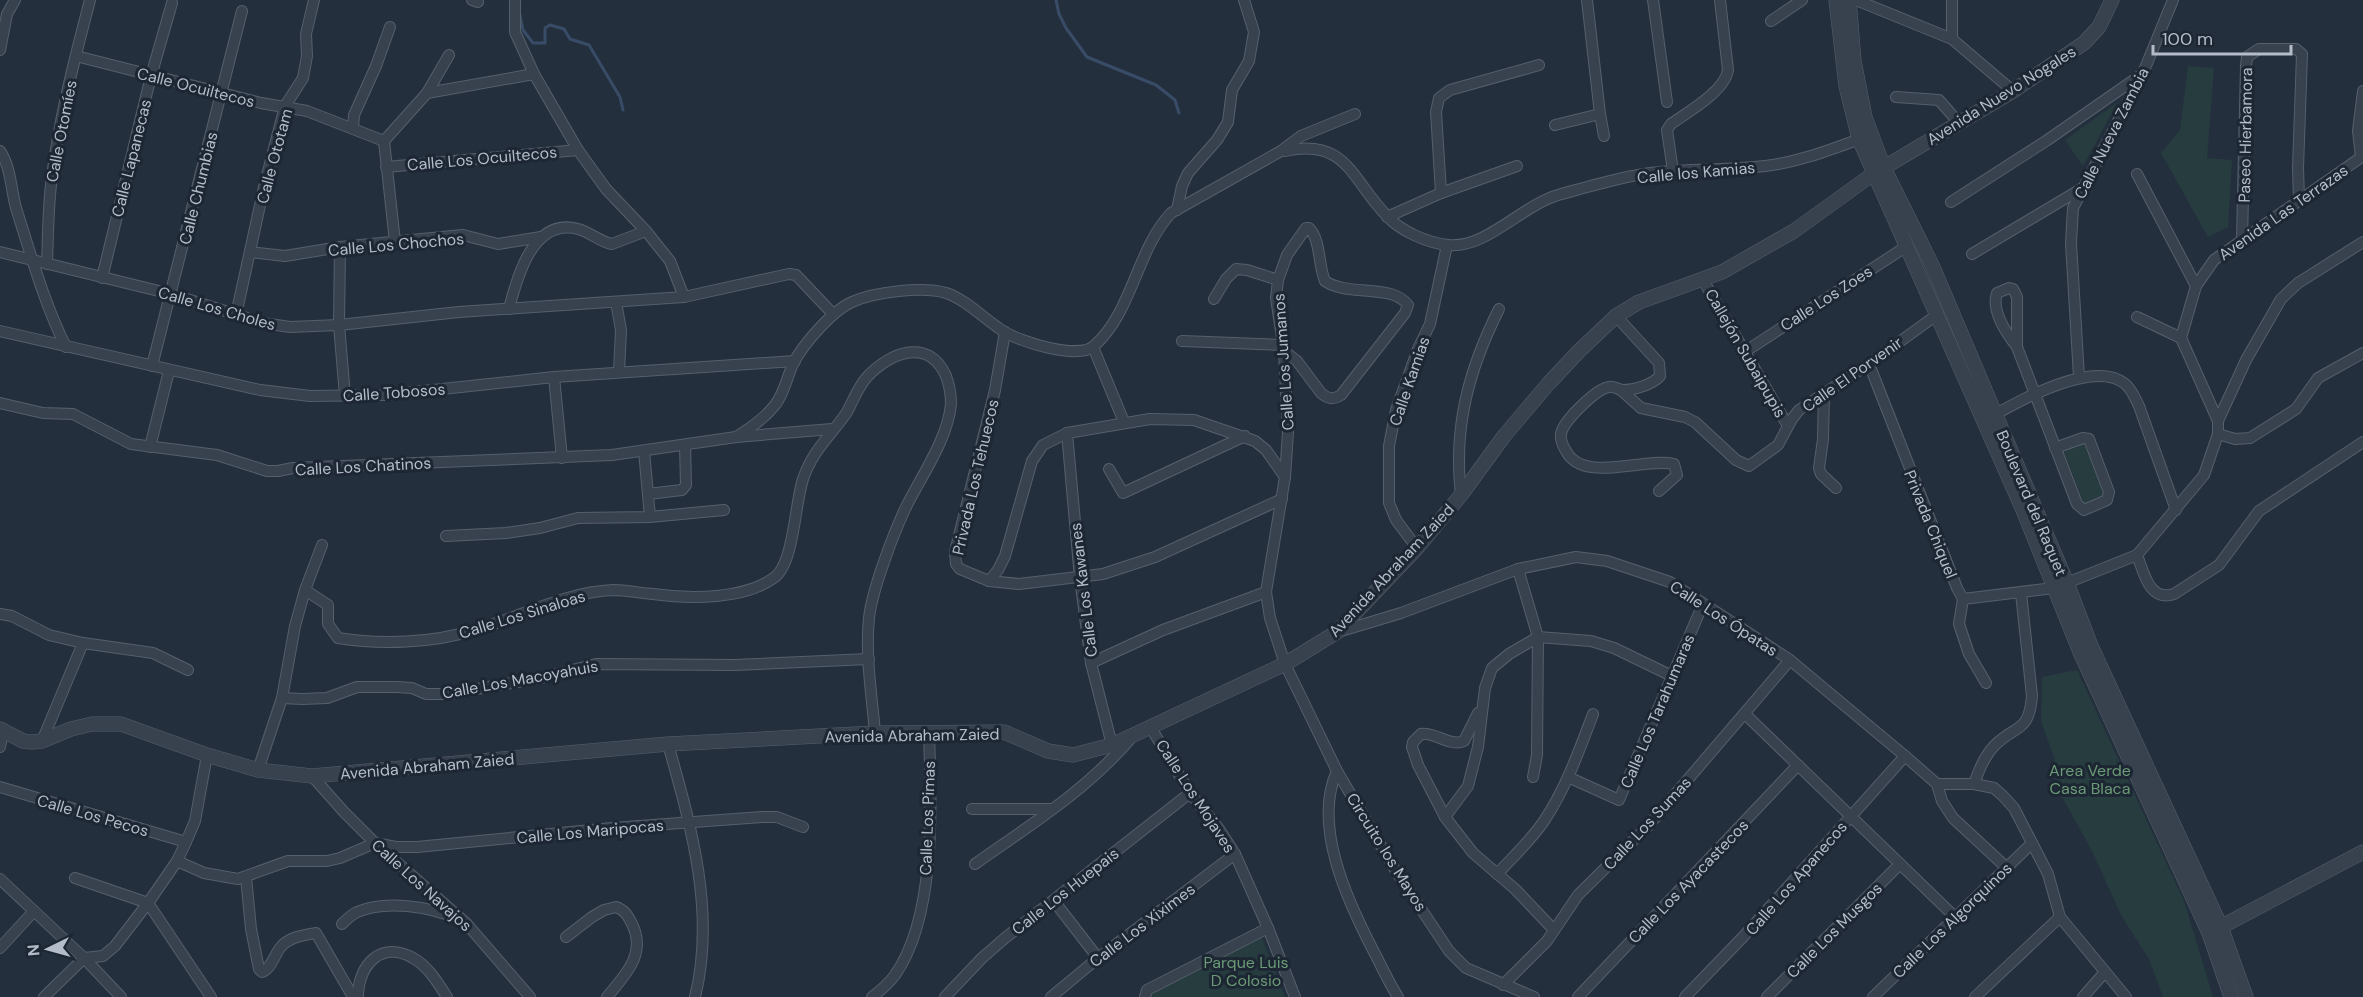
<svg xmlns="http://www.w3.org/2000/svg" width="2363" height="997" viewBox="0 0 2363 997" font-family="'DM Sans',sans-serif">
<rect width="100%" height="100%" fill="#242f3e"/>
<!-- green -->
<g fill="#263c3f">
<polygon points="2188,66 2214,68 2207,158 2232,160 2228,227 2208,237 2161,153 2180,130"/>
<polygon points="2118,102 2083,166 2065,140"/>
<polygon points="2082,442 2092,447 2106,497 2084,504 2064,452"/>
<polygon points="2077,670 2184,901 2213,997 2163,997 2149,959 2122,917 2092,851 2055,784 2055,760 2041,721 2042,677"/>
<polygon points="1261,935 1285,997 1150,997 1150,993"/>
</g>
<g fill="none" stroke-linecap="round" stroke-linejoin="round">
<!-- stream -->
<g stroke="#394c67" stroke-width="3">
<polyline points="1056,0 1059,14 1066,28 1087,57 1156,85 1175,100 1179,113"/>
<polyline points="520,15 523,30 533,43 545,43 545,28 550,25 564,29 570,39 589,45 620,97 623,110"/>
</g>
<!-- minor casing -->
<g stroke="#565f6c" stroke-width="12">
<g id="minor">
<polyline points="472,0 478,2"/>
<polyline points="515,0 515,32 534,74 578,150 606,189 646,231 670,261 684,297"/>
<polyline points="1653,0 1667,102"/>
<polyline points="1856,0 1952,39 2013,91"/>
<polyline points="1952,0 1952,39"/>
<polyline points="1771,21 1802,0"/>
<polyline points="0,50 7,14 15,0"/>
<polyline points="76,56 261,103 307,111 384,141"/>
<polyline points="427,93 534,74"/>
<polyline points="1896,97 1939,100 1959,123"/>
<polyline points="1600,114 1604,136"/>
<polyline points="1555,125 1600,114 1587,0"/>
<polyline points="353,127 354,115 376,66 390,27"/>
<polyline points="384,141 427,93 449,55"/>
<polyline points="384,141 395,242"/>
<path d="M0,151C11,167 11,190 16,208C31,255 44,303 66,347"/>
<path d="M1285,151C1347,137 1352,181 1387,216C1400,231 1428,243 1448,245C1486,249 1521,206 1558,195C1591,186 1626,175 1660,172C1695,169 1730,170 1765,166C1800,162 1832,149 1865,137"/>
<polyline points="2361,157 2358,131 2363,91"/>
<polyline points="386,167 578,150"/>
<path d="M1673,171L1667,130L1671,124C1688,112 1725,91 1728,70L1720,0"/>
<polyline points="2137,174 2196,286"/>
<polyline points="1441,193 1436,112 1439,98 1450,90 1539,65"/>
<polyline points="1951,202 2046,141 2141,75"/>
<polyline points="1177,210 1182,186 1188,173 1217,140 1228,122 1232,90 1249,61 1254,32 1244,0"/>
<polyline points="1387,217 1441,193 1517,166"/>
<polyline points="2242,239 2246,66 2247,57 2259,49 2296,49 2302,54 2298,168 2299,199"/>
<polyline points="340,247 339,325 345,396"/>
<polyline points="0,252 171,294 263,323 290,327 339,325 459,312 684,297 789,274 796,275 833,314"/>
<polyline points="250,252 285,256 340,247 463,235 498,244 541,237"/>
<polyline points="1972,254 2081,189"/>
<path d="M47,264C48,238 48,211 51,185C58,123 74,61 90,0"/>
<polyline points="102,278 151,76 172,3"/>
<polyline points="1703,280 1788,426"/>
<polyline points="1214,299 1226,279 1236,269 1247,270 1278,280"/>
<polyline points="616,302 621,330 619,372"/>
<path d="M509,309C517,277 533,217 578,229C590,232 600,242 612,244L646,231"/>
<polyline points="236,315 264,187 285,106 303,78 307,56 306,34 314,0"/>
<path d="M1616,316L1659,363L1660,376C1652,385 1634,390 1622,390C1617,389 1614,386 1609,387C1596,389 1563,421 1561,434C1560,440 1563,446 1566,451C1583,484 1644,457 1674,464L1677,475L1659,491"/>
<polyline points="0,331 260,390 310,396 386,395 554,377 795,361"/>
<polyline points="1005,332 995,390 955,552 956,564 960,569 989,581 1019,584 1103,574 1155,557 1282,499"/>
<polyline points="2181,338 2196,286 2214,260 2363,156"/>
<polyline points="1182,341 1283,345"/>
<polyline points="1093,347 1124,422"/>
<path d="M2017,347C2006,333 1991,310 1997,293L2009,288L2013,289L2017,297V347L2077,504L2084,510L2107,500L2109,492L2089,439L2083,438L2055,448"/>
<path d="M1284,351L1297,361L1321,393C1328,399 1333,400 1341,395L1405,313L1408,305C1392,283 1348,297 1325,281C1318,265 1321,240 1309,228H1306L1287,255L1278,280L1276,298L1284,351L1288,432L1285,477L1266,592L1270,618L1285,664L1337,771L1394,868L1449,951L1466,968L1534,997"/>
<polyline points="1746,351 1907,246"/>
<polyline points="1869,364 1957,588 1963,599 1959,624 1969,654 1986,683"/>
<polyline points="152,366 242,11"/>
<polyline points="554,377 562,458"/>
<polyline points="2079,377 2071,243 2073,208 2143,73 2173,0"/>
<polyline points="1621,390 1641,408 1685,417 1695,422 1736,460 1749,466 1778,445 1792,419 1799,410 1869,364 1938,314"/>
<polyline points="1824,393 1823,439 1819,468 1821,474 1836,488"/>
<polyline points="0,403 43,413 73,414 131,444 217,455 267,471 278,471 293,468 612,455 736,437 832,429"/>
<path d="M1991,417C2020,400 2093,360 2124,383C2132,389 2135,398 2139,406L2176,510"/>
<polyline points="2218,421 2246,360 2281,299 2298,283 2363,242"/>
<polyline points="1067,433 1080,578 1091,663 1112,745"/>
<polyline points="2218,434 2235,439 2250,438 2296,409 2318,378 2363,353"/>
<path d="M736,437C750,428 764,419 775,405C784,394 787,377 793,364C803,344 832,311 852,302C874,292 923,286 946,293C967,300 984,319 1003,331C1020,342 1078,360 1094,346C1133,311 1136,251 1171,213L1281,151L1301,136L1355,114"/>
<polyline points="150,447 169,371"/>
<polyline points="644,451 650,517"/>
<polyline points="1109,469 1123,493 1245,436"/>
<polyline points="648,494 682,490 686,485 685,445"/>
<path d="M1461,495C1453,427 1469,369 1499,309"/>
<polyline points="446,536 506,533 540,528 578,518 650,517 724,510"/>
<polyline points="1417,548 1396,520 1389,503 1389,446 1396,410 1418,349 1430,324 1447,245"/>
<path d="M2137,555C2144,573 2149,602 2174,594L2219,565L2259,511L2363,442"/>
<polyline points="1518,569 1538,637 1537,755 1533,777"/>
<polyline points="989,581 998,570 1005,556 1032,461 1043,445 1067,433 1150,419 1194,420 1255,441 1266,450 1285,477"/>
<path d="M305,590L328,605V624L338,638C381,645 433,643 475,630C520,617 565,592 613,590C627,590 639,593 653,594C689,599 745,600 775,577C794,562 795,503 803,479C813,449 831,436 847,412C853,401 858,387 867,377C890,352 929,337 946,376C949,384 951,395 951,404C948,439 920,478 905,509C893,535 872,590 869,618C865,656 872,696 875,733"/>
<polyline points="1963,599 2054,588 2137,555 2204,475 2218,434 2218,421 2181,338 2137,317"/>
<polyline points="0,614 12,616 49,635 83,643 153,653 188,670"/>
<polyline points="1338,632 1401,613 1518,569 1576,557 1607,561 1670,582 1790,660 1905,756 1937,784 1942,801 1953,818 2007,868"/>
<polyline points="1091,663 1163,630 1266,592"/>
<polyline points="282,698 302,699 327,698 357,687 397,687 412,688 426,694 449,694 545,677 596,664 734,665 869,659"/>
<path d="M1478,713L1464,741C1449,747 1436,732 1421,734L1413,742L1412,747L1418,765L1445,817L1473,853L1515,889L1554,930"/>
<polyline points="1745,714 1955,917"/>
<polyline points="1151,728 1190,793 1219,829 1235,854 1268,928 1295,997"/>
<polyline points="42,741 83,643"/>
<path d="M668,744C691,826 716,912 695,997"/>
<polyline points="0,747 3,731"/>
<polyline points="258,770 282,698 295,626 305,590 322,545"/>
<path d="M1337,771C1312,826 1348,902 1374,952C1382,967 1389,983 1398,997"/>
<polyline points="312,776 344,812 375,843 466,923 530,997"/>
<polyline points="1568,777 1619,800 1703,604"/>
<polyline points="1937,784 1974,784 1994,788 2003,796 2014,808 2048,874 2060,917 2126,997"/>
<path d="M1974,784C1979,770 1984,757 1994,746C2016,724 2029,733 2032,696L2021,593"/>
<polyline points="0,787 186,842"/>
<polyline points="972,809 1051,809"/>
<polyline points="1445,817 1468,786 1478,747 1485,688 1492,668 1509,654 1538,637 1591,641 1614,648 1672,676"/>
<polyline points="177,861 204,873 238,879 288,861 327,861 340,858 375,843 396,847 417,847 612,828 762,817 777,817 803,827"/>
<path d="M975,864C1030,825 1087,790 1131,738"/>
<path d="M1497,874C1513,857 1531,840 1544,821C1566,788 1579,751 1593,714"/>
<path d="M246,877L251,929L259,969L262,972C271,969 274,956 280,948C288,937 304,935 316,933L353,997"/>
<polyline points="75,878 148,903 211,997"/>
<polyline points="0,879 84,958 121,997"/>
<polyline points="1054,901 1098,958"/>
<path d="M342,924C346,920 351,915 357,912C385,900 430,906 457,919"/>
<path d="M566,937L592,917L604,910L616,907C625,910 628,916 632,924C647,954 625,975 607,997"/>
<polyline points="0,948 34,911"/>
<polyline points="1503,985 1547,941 1578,895 1648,826 1790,660"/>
<polyline points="44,997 84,958 103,956 115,946 148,903 177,861 186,842 195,821 207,755"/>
<path d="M358,997C358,965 381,940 413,958C428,966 438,983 447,997"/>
<path d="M872,997C880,991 889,983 895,975C937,915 931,803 929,733"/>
<polyline points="945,997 982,958 1005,938 1190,793"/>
<polyline points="1051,997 1098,958 1235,854"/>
<polyline points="1145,997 1147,990 1268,928"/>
<polyline points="1578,997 1798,765"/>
<polyline points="1685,997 1742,938 1905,756"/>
<polyline points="1767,997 1900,864"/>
<polyline points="1873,997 2032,843"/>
<polyline points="1975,997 2060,917"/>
<polyline points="2083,997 2105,972"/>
</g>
</g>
<!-- tertiary casing -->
<g stroke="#565f6c" stroke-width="15">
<g id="tertiary">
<polyline points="1836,0 1846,86 1859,139 2023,510 2080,652 2209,933 2231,997"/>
<polyline points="1849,0 1854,61 1865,117 1884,168 1932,265 2067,583 2091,646 2221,927 2246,997"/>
<polyline points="0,729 23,741 32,742 42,741 71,729 92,724 121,724 207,755 258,770 312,776 668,744 875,733 1004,732 1048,751 1073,755 1112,745 1285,664 1337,632 1417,548 1461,495 1504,436 1549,383 1579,351 1616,316 1639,302 1722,272 1794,231 1873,174 2013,91 2084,43 2099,27 2112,0"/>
<polyline points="2213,931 2363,852"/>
</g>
</g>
<!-- minor -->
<use href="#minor" stroke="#38414e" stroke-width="10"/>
<!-- tertiary -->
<use href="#tertiary" stroke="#38414e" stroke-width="14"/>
</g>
<g text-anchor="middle" stroke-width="6" stroke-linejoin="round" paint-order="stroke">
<!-- street labels -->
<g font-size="16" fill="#b4bcc9" stroke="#1d2633">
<text transform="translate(196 87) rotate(14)" y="6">Calle Ocuiltecos</text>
<text transform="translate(2001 95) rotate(-32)" y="6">Avenida Nuevo Nogales</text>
<text transform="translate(61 131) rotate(-79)" y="6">Calle Otomíes</text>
<text transform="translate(2111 133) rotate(-63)" y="6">Calle Nueva Zambia</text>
<text transform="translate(2245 135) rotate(-89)" y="6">Paseo Hierbamora</text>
<text transform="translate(274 156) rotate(-75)" y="6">Calle Ototam</text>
<text transform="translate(131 158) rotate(-76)" y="6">Calle Lapanecas</text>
<text transform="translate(482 158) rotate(-5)" y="6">Calle Los Ocuiltecos</text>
<text transform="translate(1696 172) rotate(-5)" y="6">Calle los Kamias</text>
<text transform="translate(198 188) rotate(-76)" y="6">Calle Chumbias</text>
<text transform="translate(2283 212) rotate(-35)" y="6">Avenida Las Terrazas</text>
<text transform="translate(396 244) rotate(-5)" y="6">Calle Los Chochos</text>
<text transform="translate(1826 298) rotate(-33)" y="6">Calle Los Zoes</text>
<text transform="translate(217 308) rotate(16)" y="6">Calle Los Choles</text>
<text transform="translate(1746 353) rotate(60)" y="6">Callejón Subaipupis</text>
<text transform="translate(1283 362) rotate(-94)" y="6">Calle Los Jumanos</text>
<text transform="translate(1852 374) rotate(-35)" y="6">Calle El Porvenir</text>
<text transform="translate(1409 381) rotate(-71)" y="6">Calle Kamias</text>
<text transform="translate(394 392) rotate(-4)" y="6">Calle Tobosos</text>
<text transform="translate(363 466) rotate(-3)" y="6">Calle Los Chatinos</text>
<text transform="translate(975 477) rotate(-77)" y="6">Privada Los Tehuecos</text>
<text transform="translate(2032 503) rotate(67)" y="6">Boulevard del Raquet</text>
<text transform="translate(1931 524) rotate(68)" y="6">Privada Chiquel</text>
<text transform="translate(1391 570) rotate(-47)" y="6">Avenida Abraham Zaied</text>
<text transform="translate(1083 590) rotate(-97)" y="6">Calle Los Kawanes</text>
<text transform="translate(522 614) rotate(-17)" y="6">Calle Los Sinaloas</text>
<text transform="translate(1724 618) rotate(33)" y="6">Calle Los Ópatas</text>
<text transform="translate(520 679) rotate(-10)" y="6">Calle Los Macoyahuis</text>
<text transform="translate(1657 711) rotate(-67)" y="6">Calle Los Tarahumaras</text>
<text transform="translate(912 735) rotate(-1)" y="6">Avenida Abraham Zaied</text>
<text transform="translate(427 766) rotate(-5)" y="6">Avenida Abraham Zaied</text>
<text transform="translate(1196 796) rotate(57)" y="6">Calle Los Mojaves</text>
<text transform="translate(93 815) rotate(16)" y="6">Calle Los Pecos</text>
<text transform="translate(927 818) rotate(-88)" y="6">Calle Los Pimas</text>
<text transform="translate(1647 823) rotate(-47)" y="6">Calle Los Sumas</text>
<text transform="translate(590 831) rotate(-5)" y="6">Calle Los Maripocas</text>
<text transform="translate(1387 852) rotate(58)" y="6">Circuito los Mayos</text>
<text transform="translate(1796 878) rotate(-49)" y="6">Calle Los Apanecos</text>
<text transform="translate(1688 881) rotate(-46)" y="6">Calle Los Ayacastecos</text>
<text transform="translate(422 885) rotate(42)" y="6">Calle Los Navajos</text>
<text transform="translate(1065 891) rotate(-38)" y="6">Calle Los Huepais</text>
<text transform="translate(1952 920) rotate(-44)" y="6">Calle Los Algorquinos</text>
<text transform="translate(1142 925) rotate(-37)" y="6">Calle Los Xiximes</text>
<text transform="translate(1834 930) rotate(-45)" y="6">Calle Los Musgos</text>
</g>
<!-- park labels -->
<g font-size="16" fill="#6b9a76" stroke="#1d2633">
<text x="2090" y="776">Area Verde<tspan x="2090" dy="18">Casa Blaca</tspan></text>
<text x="1246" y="968">Parque Luis<tspan x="1246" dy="18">D Colosio</tspan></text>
</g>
</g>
<!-- north arrow -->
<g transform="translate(48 949) rotate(265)" stroke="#1d2633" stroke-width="4.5" paint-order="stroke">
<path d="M0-4.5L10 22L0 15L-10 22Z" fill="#b4bcc9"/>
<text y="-9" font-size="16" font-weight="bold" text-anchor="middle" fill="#b4bcc9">N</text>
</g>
<!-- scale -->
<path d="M2153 45v9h138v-9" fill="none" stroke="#b4bcc9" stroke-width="3"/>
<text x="2162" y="45" font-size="18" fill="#b4bcc9" stroke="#1d2633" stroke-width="4.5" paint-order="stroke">100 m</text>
</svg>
